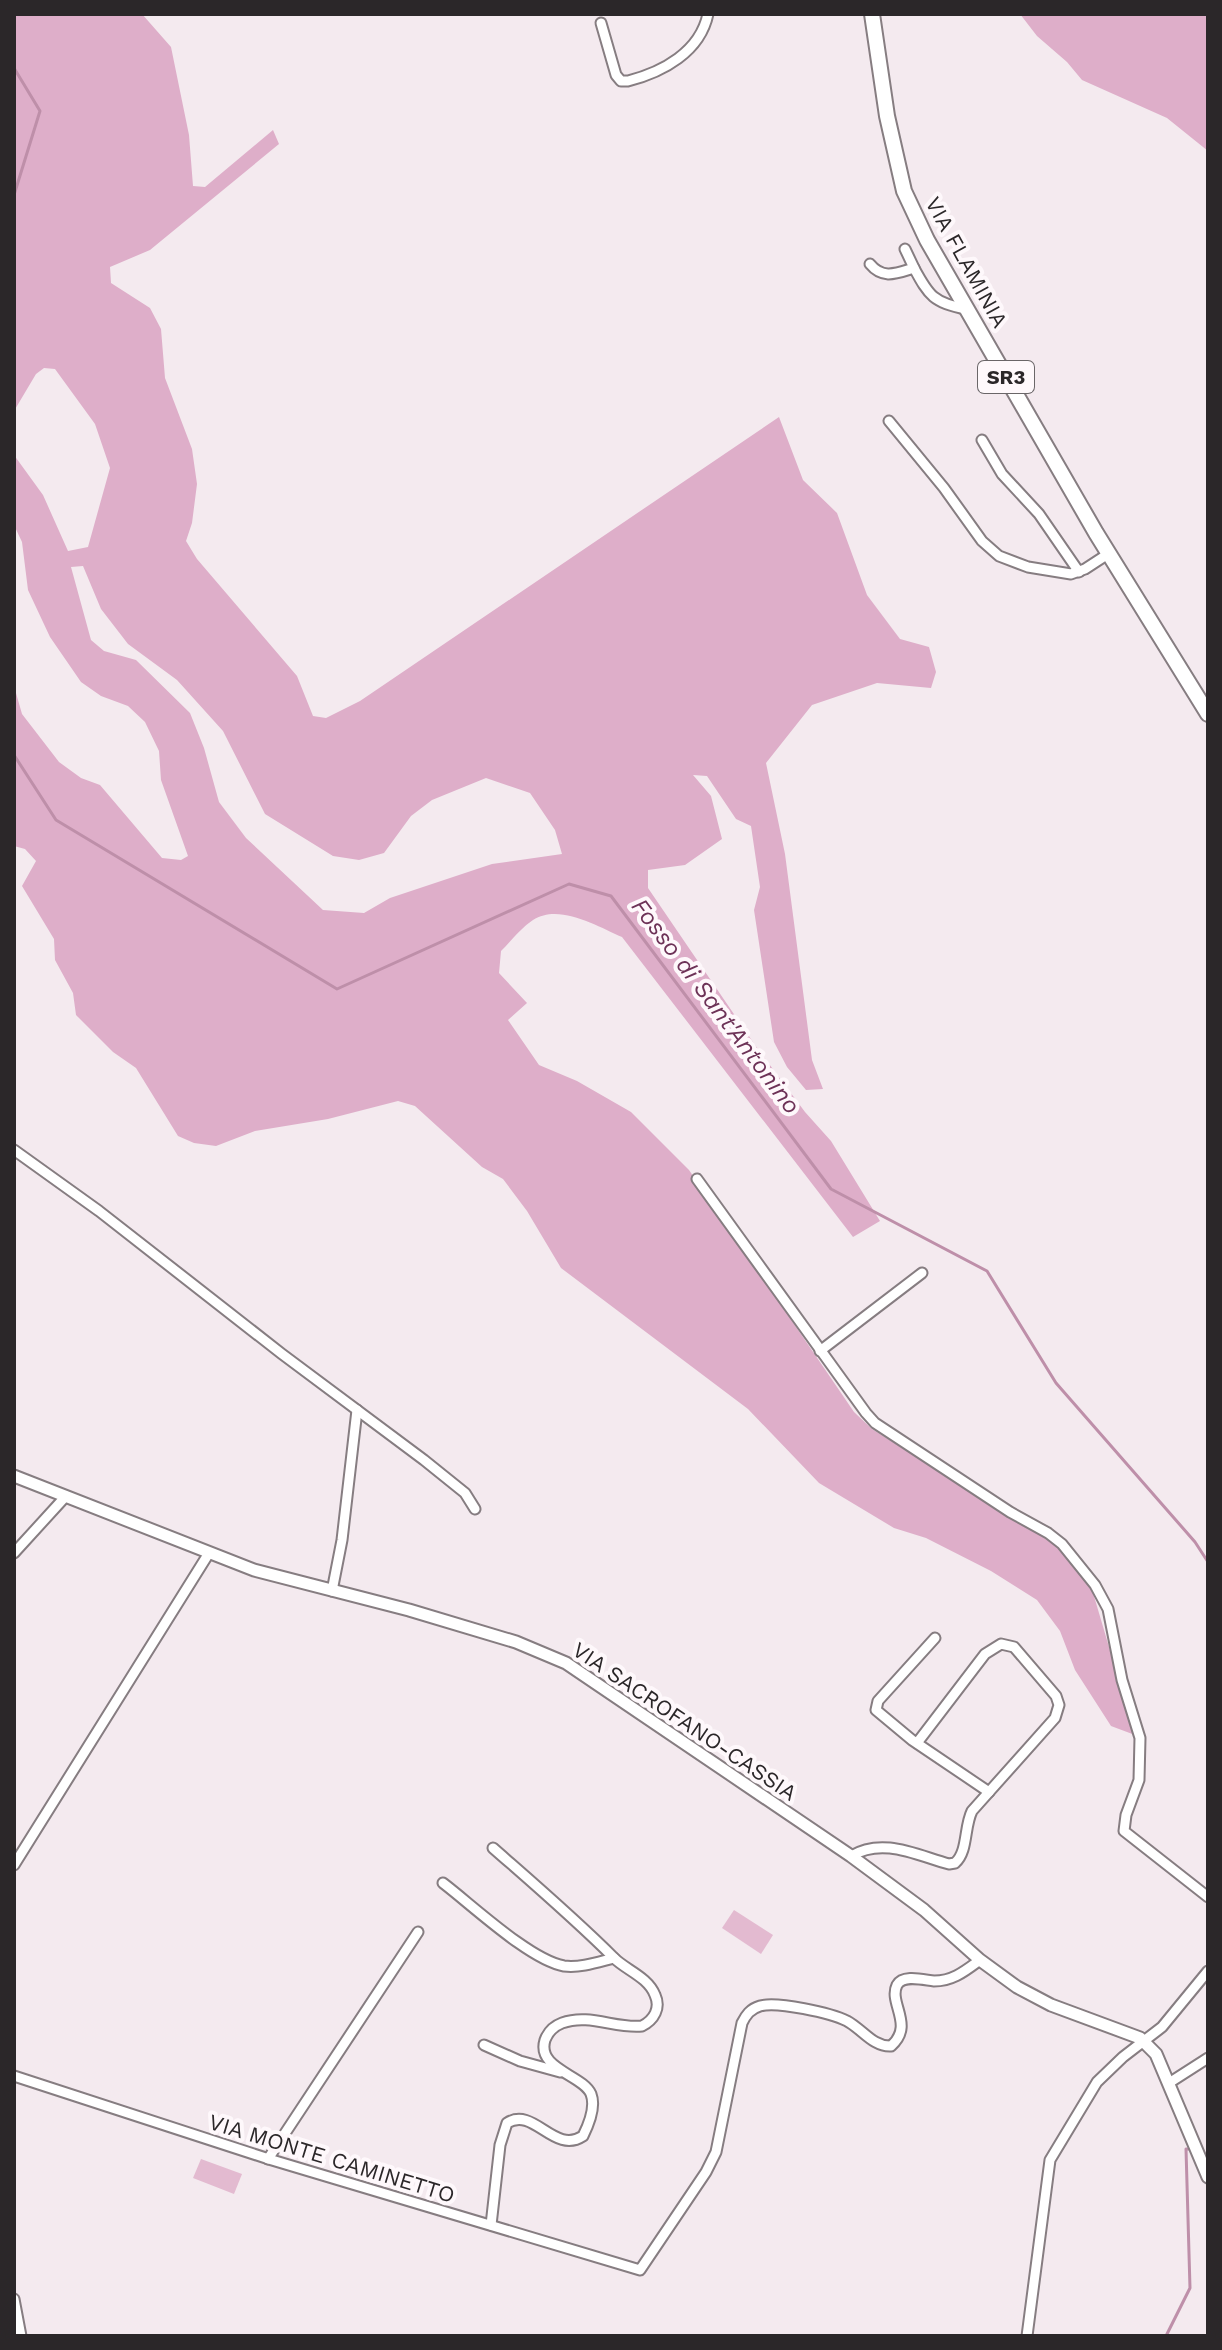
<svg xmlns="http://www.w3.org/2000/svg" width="1222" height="2350" viewBox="0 0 1222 2350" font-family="'Work Sans',sans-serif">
<rect width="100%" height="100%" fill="#f4eaef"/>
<!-- green -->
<g fill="#e3bad0">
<polygon points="734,1910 773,1935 761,1954 722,1928"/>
<polygon points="201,2159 242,2174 234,2194 193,2178"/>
</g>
<!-- forest -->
<g fill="#deaec9" fill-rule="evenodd">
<path d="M14,14H142L171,47L189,135L193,186L205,187L273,130L279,144L150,250L110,267L111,283L150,308L161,329L165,378L192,449L197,484L192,523L186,541L197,559L297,676L313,716L326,718L360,701L779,417L803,480L837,513L867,595L900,639L929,647L936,672L931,688L877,683L812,705L766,763L785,854L812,1060L823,1089L806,1090L787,1067L774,1042L754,910L760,887L751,826L736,819L707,776L693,775L711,796L722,839L685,865L648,870V888L755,1045L805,1112L831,1141L880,1221L853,1237L622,937C597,926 559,903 533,920C521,928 511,941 501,951L499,973L527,1003L508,1020L539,1065L577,1081L631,1112L689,1170L854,1412L872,1429L1062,1549L1091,1586L1135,1735L1111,1726L1075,1670L1060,1631L1037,1600L991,1571L926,1538L894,1528L819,1483L748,1409L561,1268L527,1211L503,1179L482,1167L415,1106L398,1101L328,1119L255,1131L216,1146L194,1143L178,1136L136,1068L113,1052L76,1015L73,993L55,960L54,939L22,886L36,861L25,849L14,846V686L22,714L59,762L81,778L100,785L162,858L181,860L188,856L161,780L159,751L145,722L128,706L101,696L81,682L50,637L28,590L22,542L14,525V455L43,495L68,551L88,547L110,468L95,424L55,369L44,368L36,374L14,411ZM83,566L101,609L128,644L177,680L223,731L265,814L333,856L359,860L384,853L411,816L432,800L486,778L530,793L555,830L562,854L492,864L390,898L364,913L323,910L246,838L219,802L204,748L190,713L136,660L104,651L91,640L71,567Z"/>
<polygon points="1020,14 1208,14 1208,151 1167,118 1082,80 1067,62 1037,36"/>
</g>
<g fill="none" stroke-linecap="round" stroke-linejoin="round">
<!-- stream -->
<g stroke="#be8fa9" stroke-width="3">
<polyline points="14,68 40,111 14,195"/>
<polyline points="14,755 56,820 337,989 569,884 611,896 831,1189 987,1271 1056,1383 1195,1542 1208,1562"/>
<polyline points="1166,2336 1190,2288 1186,2149 1192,2149"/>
</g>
<!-- minor casing -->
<g stroke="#867d81" stroke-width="13">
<g id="minor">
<path d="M601,23L616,75L621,81H628C663,72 700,52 708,14"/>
<polyline points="905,249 914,268"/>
<path d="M870,264C883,280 897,273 914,268C929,296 934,303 966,309"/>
<polyline points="889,421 944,488 982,541 999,556 1028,567 1071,574 1085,569 1108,554"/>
<polyline points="982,440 1002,474 1039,514 1079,572"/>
<polyline points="14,1150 99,1211 282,1354 424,1460 465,1493 475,1509"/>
<polyline points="697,1179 866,1413 875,1423 1010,1512 1048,1533 1062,1544 1095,1585 1108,1609 1122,1680 1140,1738 1139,1780 1126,1815 1124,1831 1208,1897"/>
<polyline points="820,1351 922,1273"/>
<polyline points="14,1553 66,1496"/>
<polyline points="332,1591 342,1540 357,1410"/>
<polyline points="935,1638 878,1701 876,1710 912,1740 989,1792"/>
<path d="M851,1856C883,1837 916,1855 949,1864L955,1863C968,1852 964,1827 972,1811L1055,1718L1059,1705L1056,1696L1014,1647L1001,1644L985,1654L917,1743"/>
<polyline points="14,1865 209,1553"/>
<path d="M443,1883C472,1905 530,1960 564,1966C581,1968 598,1962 614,1958"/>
<polyline points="484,2045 520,2061 560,2072"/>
<path d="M14,2076L272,2160L640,2270L706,2172L716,2152L742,2023C746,2015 750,2009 760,2006C777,2001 831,2013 847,2021C862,2029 873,2047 891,2046C915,2025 888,2003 897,1985C903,1974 924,1980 934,1981C953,1981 965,1971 980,1960"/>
<polyline points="1169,2083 1208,2058"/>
<polyline points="268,2159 418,1932"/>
<path d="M491,2225L500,2145L507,2123C534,2106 554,2155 583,2136C589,2124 596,2107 591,2094C583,2075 536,2069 545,2040C548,2032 554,2026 562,2023C589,2013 616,2029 642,2026C654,2020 661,2008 655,1995C648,1977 626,1970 614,1958C575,1919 534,1884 493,1848"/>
<polyline points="14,2299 21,2336"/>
<polyline points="1027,2336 1050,2160 1097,2082 1123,2057 1162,2027 1208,1971"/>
</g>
</g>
<!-- tertiary casing -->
<g stroke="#867d81" stroke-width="15">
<polyline id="tertiary" points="14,1476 254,1570 409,1610 516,1642 566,1663 851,1856 924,1910 980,1960 1017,1987 1051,2005 1140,2038 1156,2054 1208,2177"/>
</g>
<!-- primary casing -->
<g stroke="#867d81" stroke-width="18">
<polyline id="primary" points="872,14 887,116 904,191 927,240 1096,533 1208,714"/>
</g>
<!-- minor -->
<use href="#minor" stroke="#fff" stroke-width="9"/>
<!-- tertiary -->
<use href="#tertiary" stroke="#fff" stroke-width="11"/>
<!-- primary -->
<use href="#primary" stroke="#fff" stroke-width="14"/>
</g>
<g text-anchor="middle" stroke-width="8" stroke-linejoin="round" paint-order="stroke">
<!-- shield labels -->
<rect fill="#fef8fb" stroke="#6a6668" stroke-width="2" x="978" y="361" width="56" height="32" rx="6"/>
<g font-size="20" font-weight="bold" fill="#2b2729">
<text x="1006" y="384">SR3</text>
</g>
<!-- street labels -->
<g font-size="22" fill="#2b2729" stroke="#fef8fb">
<text transform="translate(967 262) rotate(61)" y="8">VIA FLAMINIA</text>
<text transform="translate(685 1721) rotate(34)" y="8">VIA SACROFANO-CASSIA</text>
<text transform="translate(332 2158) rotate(17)" y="8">VIA MONTE CAMINETTO</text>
</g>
<!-- water labels -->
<g font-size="24" font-style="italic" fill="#6d3257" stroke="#fef8fb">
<text transform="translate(716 1006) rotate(53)" y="8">Fosso di Sant'Antonino</text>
</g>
</g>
<!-- border -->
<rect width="1222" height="2350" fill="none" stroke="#2b2729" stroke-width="32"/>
</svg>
